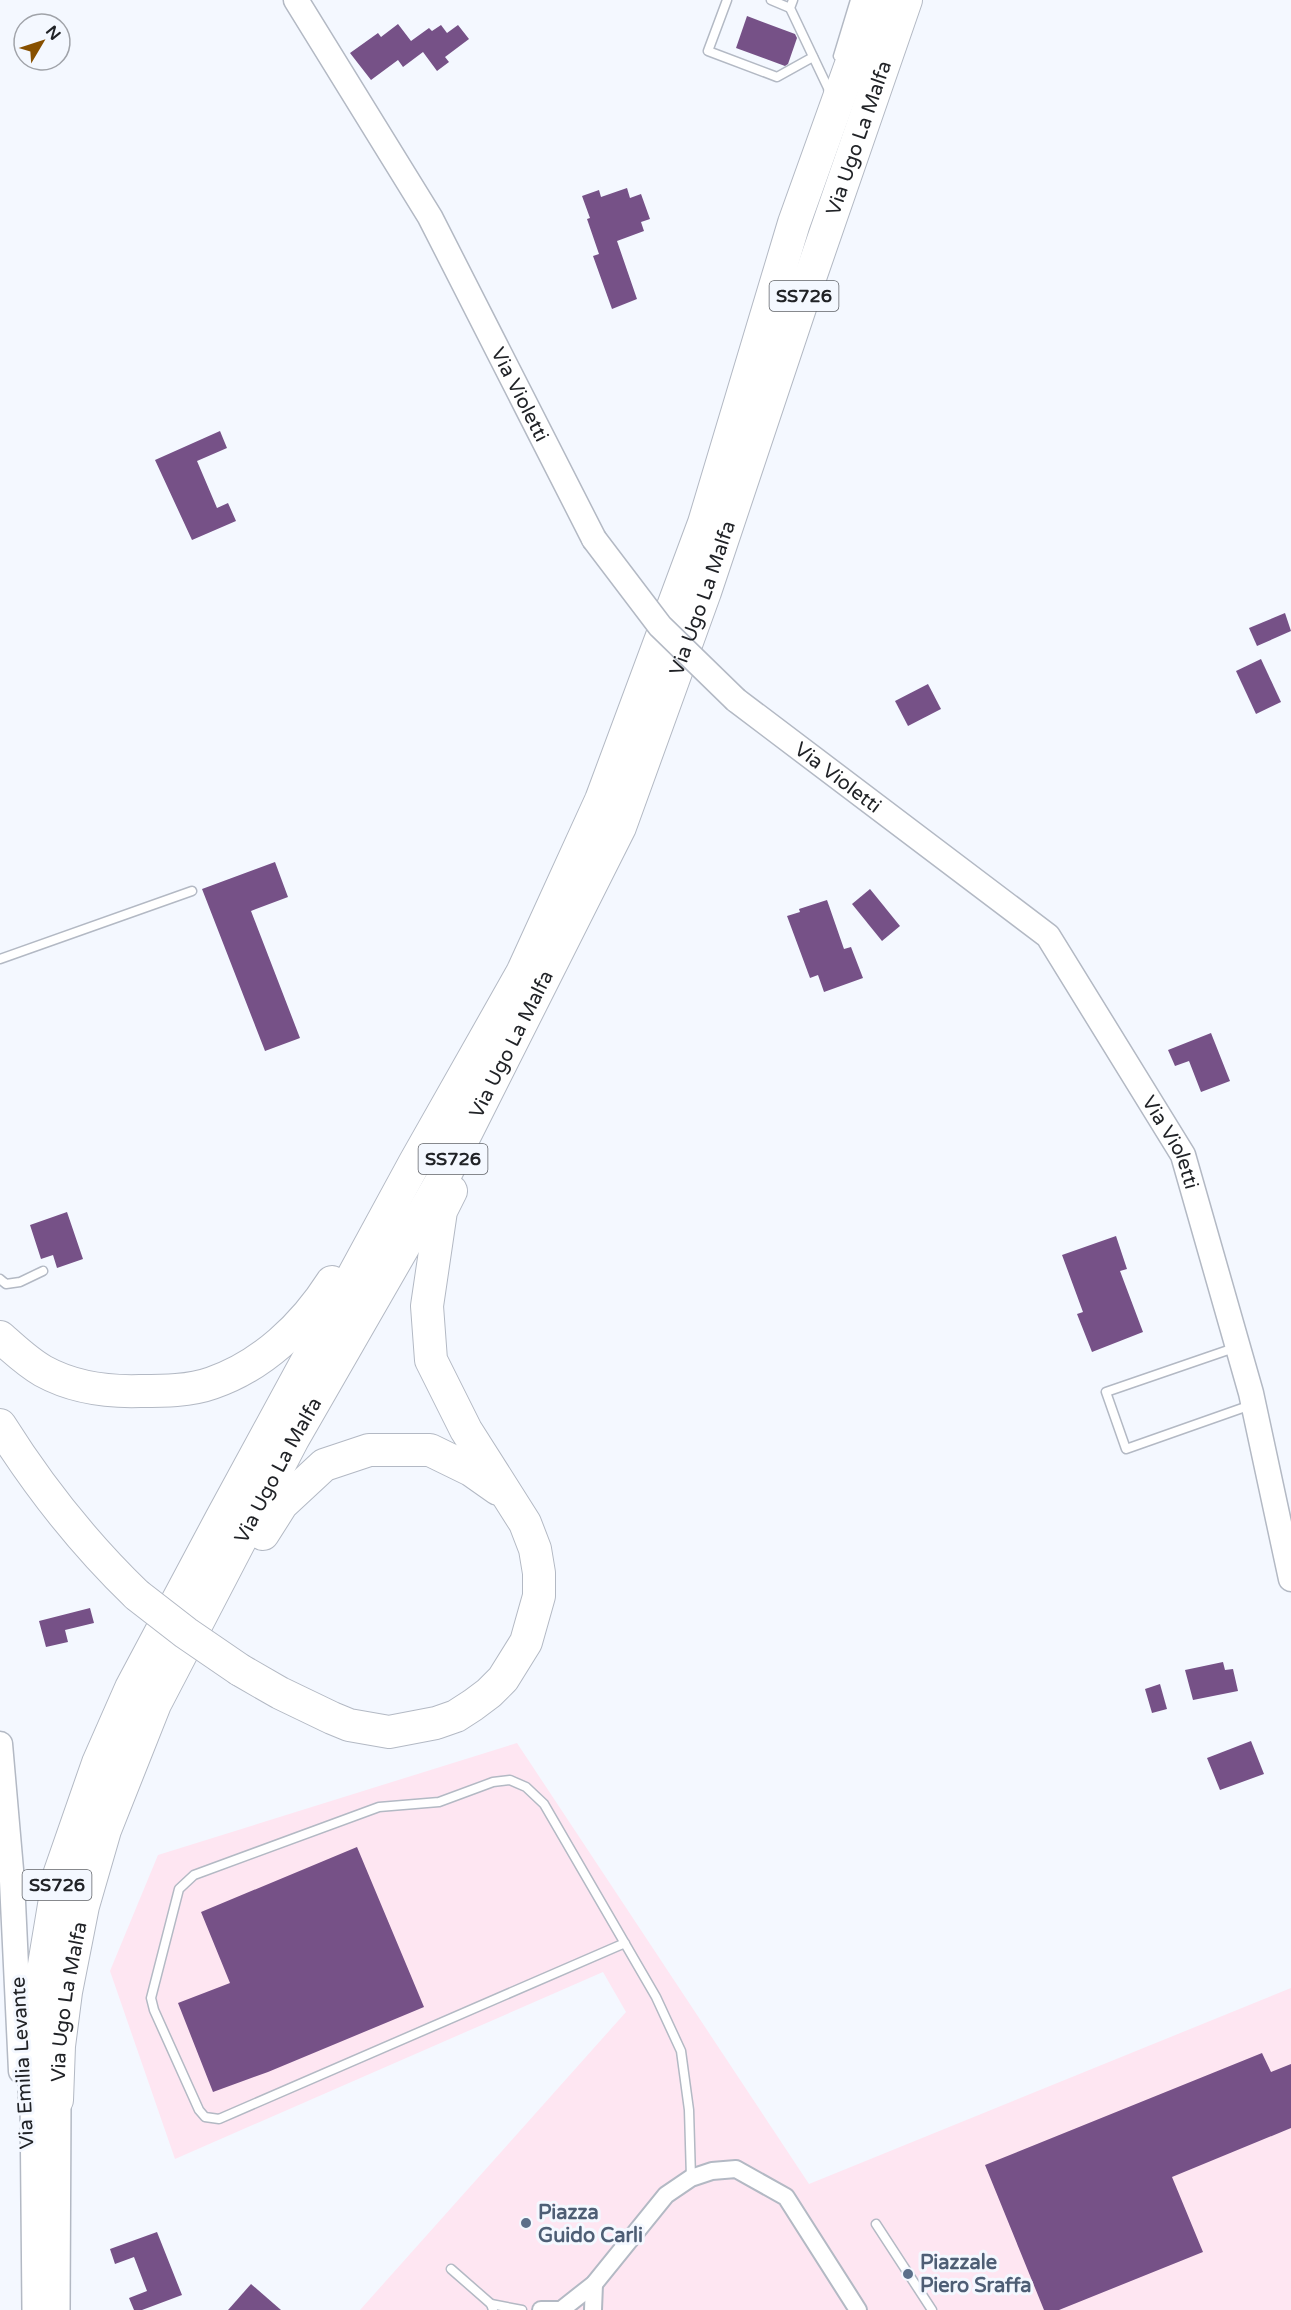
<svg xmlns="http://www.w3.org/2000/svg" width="1291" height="2310" viewBox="0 0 1291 2310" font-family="'Varela Round',sans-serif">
<rect width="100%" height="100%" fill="#f4f8ff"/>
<!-- industrial -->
<polygon fill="#fee6f2" points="517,1743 809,2184 1291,1988 1291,2310 360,2310 626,2012 603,1972 175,2159 110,1971 158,1855"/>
<!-- building -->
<g fill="#765187">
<polygon points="747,16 795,34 797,38 788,64 785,66 736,48"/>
<polygon points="398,24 411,41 429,28 432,31 441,25 447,33 458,25 469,39 445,57 449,62 437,71 423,52 403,67 398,60 371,80 350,53 378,33 381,37"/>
<polygon points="627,188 630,198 641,194 650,219 641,222 644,231 617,241 637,299 612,309 593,256 599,254 587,219 590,218 582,196 599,190 601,197"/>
<polygon points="220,431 227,448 197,461 217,508 228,503 236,521 192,540 155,460"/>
<polygon points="1285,613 1291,631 1257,646 1249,628"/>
<polygon points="1261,659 1281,702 1256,714 1236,671"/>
<polygon points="928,684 941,709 908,726 895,701"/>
<polygon points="275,862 288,897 251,911 300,1038 265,1051 202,889"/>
<polygon points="870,889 900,926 882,941 852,904"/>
<polygon points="827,900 844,949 851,947 863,978 824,992 818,975 810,978 787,916 800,912 799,909"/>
<polygon points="1211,1033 1230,1081 1201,1092 1189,1061 1175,1066 1168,1050"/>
<polygon points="67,1212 83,1259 57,1268 53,1255 41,1259 30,1225"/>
<polygon points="1116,1236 1127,1269 1120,1271 1143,1332 1092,1352 1077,1314 1083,1312 1062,1255"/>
<polygon points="90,1608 94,1623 65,1630 68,1642 46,1647 39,1621"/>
<polygon points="1223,1662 1225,1670 1233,1669 1238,1691 1193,1700 1185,1670"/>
<polygon points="1160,1684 1167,1709 1152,1713 1145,1689"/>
<polygon points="1251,1741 1264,1774 1220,1790 1207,1758"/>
<polygon points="357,1847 424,2007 268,2072 213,2092 178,2003 230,1983 201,1912"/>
<polygon points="1262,2053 1271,2072 1291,2064 1291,2128 1172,2177 1203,2252 1059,2310 1044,2310 985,2165"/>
<polygon points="157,2232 182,2295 142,2310 134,2310 129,2298 147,2291 134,2257 115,2264 110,2249"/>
<polygon points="251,2284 281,2310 228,2310"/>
</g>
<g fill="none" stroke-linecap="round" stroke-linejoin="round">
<!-- lane casing -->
<g stroke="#b3b9c4" stroke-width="11">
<g id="lane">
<polyline points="727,0 708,51 777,77 813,57"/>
<polyline points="771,0 790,8"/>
<polyline points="793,0 790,8 828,88 829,95"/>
<polyline points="838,56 855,0"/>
<polyline points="0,959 192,891"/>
<polyline points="0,1279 6,1284 20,1282 43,1271"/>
<polyline points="1237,1347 1106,1392 1126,1449 1251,1405"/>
<polyline points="625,1943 219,2119 205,2117 199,2110 154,2010 151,1998 179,1889 194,1875 379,1807 439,1802 493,1782 510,1780 526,1787 544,1804 656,1997 681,2051 689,2110 691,2178"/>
<polyline points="876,2224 932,2310"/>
<polyline points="451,2269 491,2304 493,2310"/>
<polyline points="491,2304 522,2310"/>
</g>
</g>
<!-- street casing -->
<g stroke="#b3b9c4" stroke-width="20">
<g id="street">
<polyline points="541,2310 563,2310"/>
<polyline points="561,2310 594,2284 666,2195 691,2178 712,2171 736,2169 786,2197 858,2310"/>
<polyline points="593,2310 594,2284"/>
</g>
</g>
<!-- secondary casing -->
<g stroke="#b3b9c4" stroke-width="27">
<g id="secondary">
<path id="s1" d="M296,0L430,217L594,539"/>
<path id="s2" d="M736,700L1048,936L1183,1155L1251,1393L1291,1579"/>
<polyline points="0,1744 12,1881 21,2071"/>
</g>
</g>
<!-- primary casing -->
<g stroke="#b3b9c4" stroke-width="30">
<g id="primary">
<polyline points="34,2095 36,2310"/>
<polyline points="56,2310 57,2100"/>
</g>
</g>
<!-- highway casing -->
<g stroke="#b3b9c4" stroke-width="34">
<g id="highway">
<path d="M0,1337C14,1349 27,1362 43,1371C72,1387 107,1392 140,1391C163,1391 190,1391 212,1383C262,1366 304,1326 332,1282"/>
<path d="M0,1425C39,1487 84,1544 137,1595"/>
<polyline points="263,1534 282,1504 324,1465 369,1450 430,1450 471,1470 498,1489"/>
<polyline points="240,1670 280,1693 332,1718 349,1725 389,1732 436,1723 456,1716 473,1705 489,1693 503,1679 526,1642 539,1596 539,1573 535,1549 525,1523 466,1430 431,1360 427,1306 441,1211 451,1191"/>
<polyline points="34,2095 35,2041 41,1983 59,1875 98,1763 131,1688 221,1519 415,1162 522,973 601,800 704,523 794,223 874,0"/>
<path id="s3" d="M57,2100L59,2046L66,1992L83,1906L105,1830L155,1704L293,1439L446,1173L620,827L705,592L811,275L906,0"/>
</g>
</g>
<!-- lane -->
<use href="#lane" stroke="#fff" stroke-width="8"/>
<!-- street -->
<use href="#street" stroke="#fff" stroke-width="16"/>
<!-- secondary -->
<use href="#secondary" stroke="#fff" stroke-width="24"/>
<!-- primary -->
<use href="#primary" stroke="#fff" stroke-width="27"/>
<!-- highway -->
<use href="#highway" stroke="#fff" stroke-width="32"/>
<!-- secondary-bridge casing -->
<g stroke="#b3b9c4" stroke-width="27" stroke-linecap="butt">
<polyline id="secondary-bridge" points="594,539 660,626 736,700"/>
</g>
<!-- highway-bridge casing -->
<g stroke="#b3b9c4" stroke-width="34" stroke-linecap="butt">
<polyline id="highway-bridge" points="137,1595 186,1633 240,1670"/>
</g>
<!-- secondary-bridge -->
<use href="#secondary-bridge" stroke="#fff" stroke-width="24"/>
<!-- highway-bridge -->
<use href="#highway-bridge" stroke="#fff" stroke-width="32"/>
</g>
<!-- markers -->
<g fill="#5c6f8a" stroke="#f4f8ff" stroke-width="2">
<circle cx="526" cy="2223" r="6"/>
<circle cx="908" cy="2274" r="6"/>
</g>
<g text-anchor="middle" stroke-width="6" stroke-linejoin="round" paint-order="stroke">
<!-- shield labels -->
<g fill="#f4f8ff" stroke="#606368" stroke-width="1.5">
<rect x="769.5" y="281" width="69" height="30" rx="4.5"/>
<rect x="418.5" y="1144" width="69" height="30" rx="4.5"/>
<rect x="22.5" y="1870" width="69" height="30" rx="4.5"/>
</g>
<g font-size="18" font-weight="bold" fill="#212327">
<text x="804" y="302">SS726</text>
<text x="453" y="1165">SS726</text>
<text x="57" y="1891">SS726</text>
</g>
<!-- street labels -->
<g font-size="20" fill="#212327" stroke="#f4f8ff">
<text dy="7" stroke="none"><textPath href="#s3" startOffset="2133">Via Ugo La Malfa</textPath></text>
<text dy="7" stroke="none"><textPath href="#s1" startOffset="454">Via Violetti</textPath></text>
<text dy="7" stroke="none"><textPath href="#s3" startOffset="1647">Via Ugo La Malfa</textPath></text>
<text dy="7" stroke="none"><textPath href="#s2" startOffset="128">Via Violetti</textPath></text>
<text dy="7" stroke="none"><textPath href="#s3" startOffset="1161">Via Ugo La Malfa</textPath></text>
<text dy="7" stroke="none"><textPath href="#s2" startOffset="632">Via Violetti</textPath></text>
<text dy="7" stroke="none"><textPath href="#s3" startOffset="675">Via Ugo La Malfa</textPath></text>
<text dy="7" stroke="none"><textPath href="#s3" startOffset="99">Via Ugo La Malfa</textPath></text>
<text transform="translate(22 2063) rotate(-93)" y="7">Via Emilia Levante</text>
</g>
<!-- service labels -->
<g font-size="20" font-weight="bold" fill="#4e5e75" stroke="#f4f8ff" text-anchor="start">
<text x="538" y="2219">Piazza<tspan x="538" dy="23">Guido Carli</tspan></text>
<text x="920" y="2269">Piazzale<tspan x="920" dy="23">Piero Sraffa</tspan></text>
</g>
</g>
<!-- north arrow -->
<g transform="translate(42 42) rotate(51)"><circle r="28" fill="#f4f8ff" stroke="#a0a3a9" stroke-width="1.5"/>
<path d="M0-4.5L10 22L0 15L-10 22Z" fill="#875000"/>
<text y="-9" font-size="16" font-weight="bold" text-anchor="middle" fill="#212327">N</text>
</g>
</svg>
